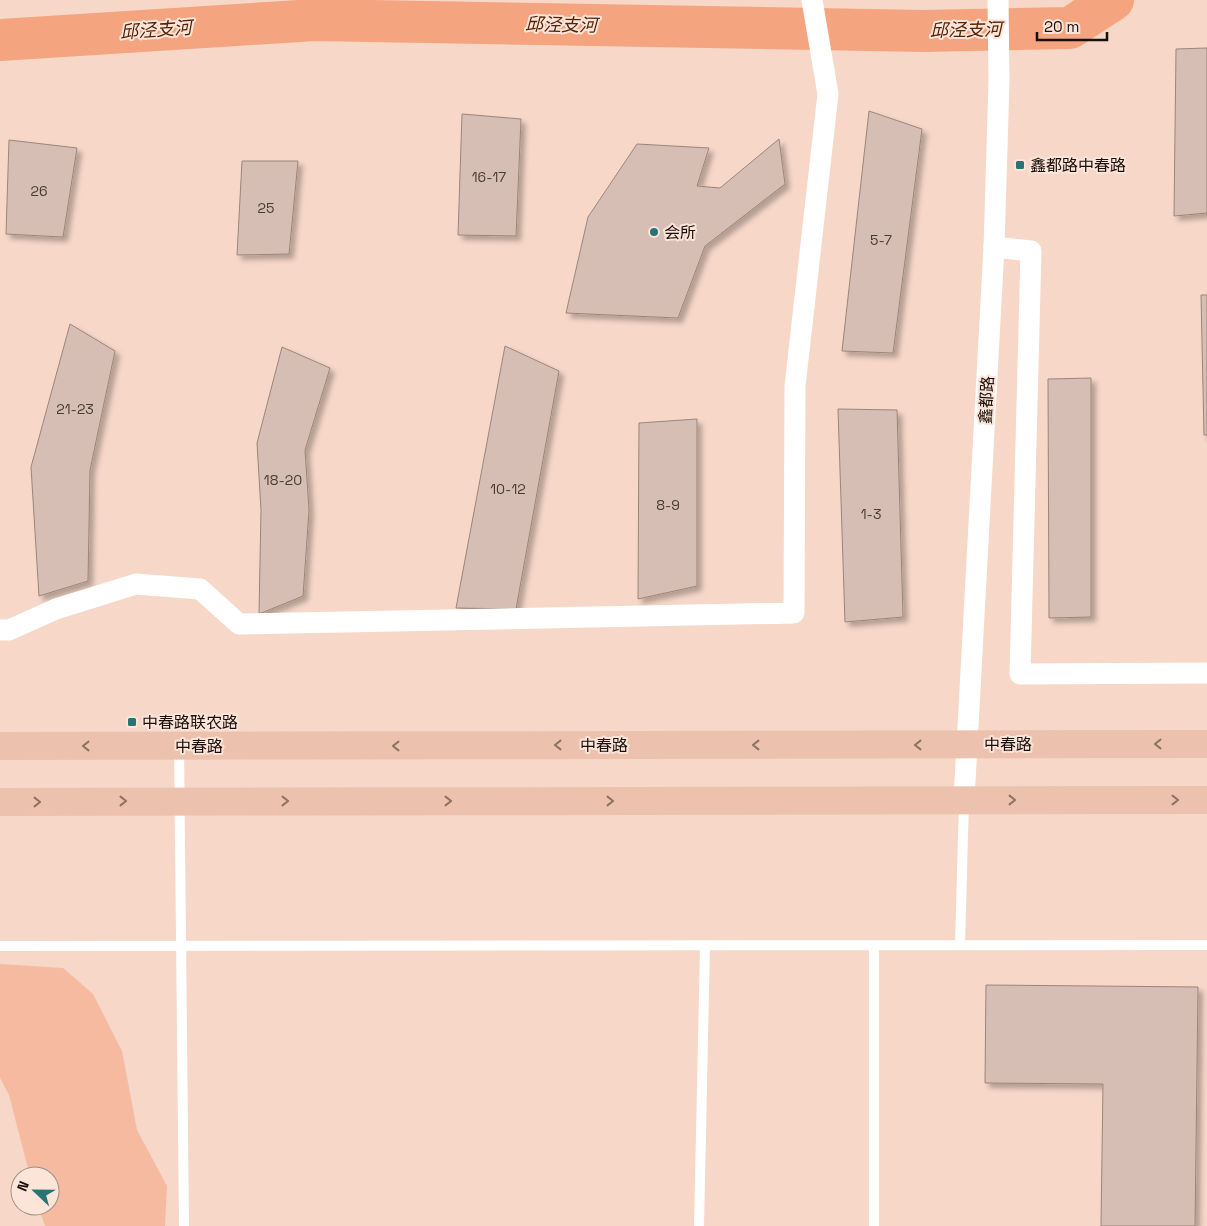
<svg xmlns="http://www.w3.org/2000/svg" width="1207" height="1226" viewBox="0 0 1207 1226" font-family="'Space Grotesk','Noto Sans SC',sans-serif">
<defs>
<filter id="shadow"><feDropShadow dx="4.5" dy="4.5" stdDeviation="2.5" flood-color="#0004"/></filter>
</defs>
<rect width="100%" height="100%" fill="#fce4d8"/>
<!-- built -->
<path fill="#f6d7c8" fill-rule="evenodd" d="M0,0H1207V1226H0ZM20,1176H50V1206H20Z"/>
<!-- green -->
<polygon fill="#f5ba9f" points="0,964 63,968 93,994 122,1051 137,1130 167,1186 165,1226 45,1226 38,1206 50,1206 50,1176 30,1176 9,1095 0,1078"/>
<g fill="none" stroke-linecap="round" stroke-linejoin="round">
<!-- river -->
<polyline stroke="#f4a47e" stroke-width="42" points="0,40 315,20 924,31 1070,28 1113,0"/>
</g>
<!-- building -->
<g fill="#d6beb4" stroke="#9c857b" filter="url(#shadow)">
<polygon points="1207,48 1207,213 1174,216 1176,49"/>
<polygon points="869,111 922,129 893,353 842,351"/>
<polygon points="462,114 521,119 516,236 458,235"/>
<polygon points="779,139 785,184 705,246 678,318 566,313 588,217 637,144 709,148 697,186 720,188"/>
<polygon points="9,140 77,148 63,237 6,234"/>
<polygon points="242,161 298,161 289,254 237,255"/>
<polygon points="1201,295 1207,295 1207,435 1204,435"/>
<polygon points="70,324 115,351 90,470 88,581 39,596 31,467"/>
<polygon points="505,346 559,371 516,609 456,608"/>
<polygon points="282,347 330,368 305,450 309,510 303,596 259,614 261,510 257,443"/>
<polygon points="1091,378 1091,617 1049,618 1048,379"/>
<polygon points="838,409 897,410 903,617 845,622"/>
<polygon points="697,419 697,586 638,599 639,423"/>
<polygon points="986,985 1198,987 1195,1226 1101,1226 1103,1084 985,1083"/>
</g>
<g fill="none" stroke-linecap="round" stroke-linejoin="round">
<!-- service -->
<g stroke="#fff" stroke-width="10">
<polyline points="179,747 184,1226"/>
<polyline points="960,945 964,801"/>
<polyline points="0,946 1207,945"/>
<polyline points="699,1226 705,946"/>
<polyline points="874,1226 874,946"/>
</g>
<!-- minor -->
<g stroke="#fff" stroke-width="21">
<polyline points="994,247 1031,251 1020,674 1207,673"/>
<polyline points="0,630 9,630 56,609 136,584 200,589 239,624 794,613 795,386 828,94 812,0"/>
<polyline points="964,800 994,247 999,81 998,0"/>
</g>
<!-- primary -->
<g stroke="#ecc2ae" stroke-width="28">
<polyline points="0,746 1207,744"/>
<polyline points="0,802 1207,800"/>
</g>
</g>
<!-- one-way arrows -->
<defs><path id="oneway-chevron" d="M-2-3.5L2.5 0L-2 3.5" fill="none" stroke-width="1.6" stroke-linecap="round" stroke-linejoin="round" transform="scale(1.25)"/></defs>
<g stroke="#8d7265">
<use href="#oneway-chevron" transform="translate(1158 744) rotate(180)"/>
<use href="#oneway-chevron" transform="translate(558 745) rotate(180)"/>
<use href="#oneway-chevron" transform="translate(756 745) rotate(180)"/>
<use href="#oneway-chevron" transform="translate(918 745) rotate(180)"/>
<use href="#oneway-chevron" transform="translate(86 746) rotate(180)"/>
<use href="#oneway-chevron" transform="translate(396 746) rotate(180)"/>
<use href="#oneway-chevron" transform="translate(1012 800)"/>
<use href="#oneway-chevron" transform="translate(1175 800)"/>
<use href="#oneway-chevron" transform="translate(123 801)"/>
<use href="#oneway-chevron" transform="translate(285 801)"/>
<use href="#oneway-chevron" transform="translate(448 801)"/>
<use href="#oneway-chevron" transform="translate(610 801)"/>
<use href="#oneway-chevron" transform="translate(37 802)"/>
</g>
<!-- markers -->
<g fill="#297374" stroke="#fce4d8" stroke-width="2">
<rect x="1015" y="160" width="10" height="10" rx="2.5"/>
<circle cx="654" cy="232" r="5"/>
<rect x="127" y="717" width="10" height="10" rx="2.5"/>
</g>
<g text-anchor="middle" stroke-width="4" stroke-linejoin="round" paint-order="stroke">
<!-- number labels -->
<g font-size="14" fill="#483c36">
<text x="489" y="182">16-17</text>
<text x="39" y="196">26</text>
<text x="266" y="213">25</text>
<text x="881" y="245">5-7</text>
<text x="75" y="414">21-23</text>
<text x="283" y="485">18-20</text>
<text x="508" y="494">10-12</text>
<text x="668" y="510">8-9</text>
<text x="871" y="519">1-3</text>
</g>
<!-- poi labels -->
<g font-size="16" fill="#18100c" stroke="#fce4d8" text-anchor="start">
<text x="1030" y="171">鑫都路中春路</text>
<text x="664" y="238">会所</text>
<text x="142" y="728">中春路联农路</text>
</g>
<!-- street labels -->
<g font-size="16" fill="#18100c" stroke="#fce4d8">
<text transform="translate(986 400) rotate(-87)" y="6">鑫都路</text>
<text x="1008" y="750">中春路</text>
<text x="604" y="751">中春路</text>
<text x="199" y="752">中春路</text>
</g>
<!-- water labels -->
<g font-size="18" font-style="italic" fill="#552307" stroke="#fce4d8">
<text transform="translate(561 25) rotate(1)" y="6">邱泾支河</text>
<text transform="translate(156 30) rotate(-4)" y="6">邱泾支河</text>
<text transform="translate(966 30) rotate(-1)" y="6">邱泾支河</text>
</g>
</g>
<!-- north arrow -->
<g transform="translate(35 1191) rotate(292)"><circle r="24" fill="#fce4d8" stroke="#a18f86"/>
<path d="M0-4L9 19L0 12L-9 19Z" fill="#297374"/>
<text y="-8" font-size="14" font-weight="bold" text-anchor="middle" fill="#18100c">N</text>
</g>
<!-- scale -->
<path d="M1037 32v8h70v-8" fill="none" stroke="#18100c" stroke-width="2.5"/>
<text x="1044" y="32" font-size="15" fill="#18100c" stroke="#fce4d8" stroke-width="4" paint-order="stroke">20 m</text>
</svg>
